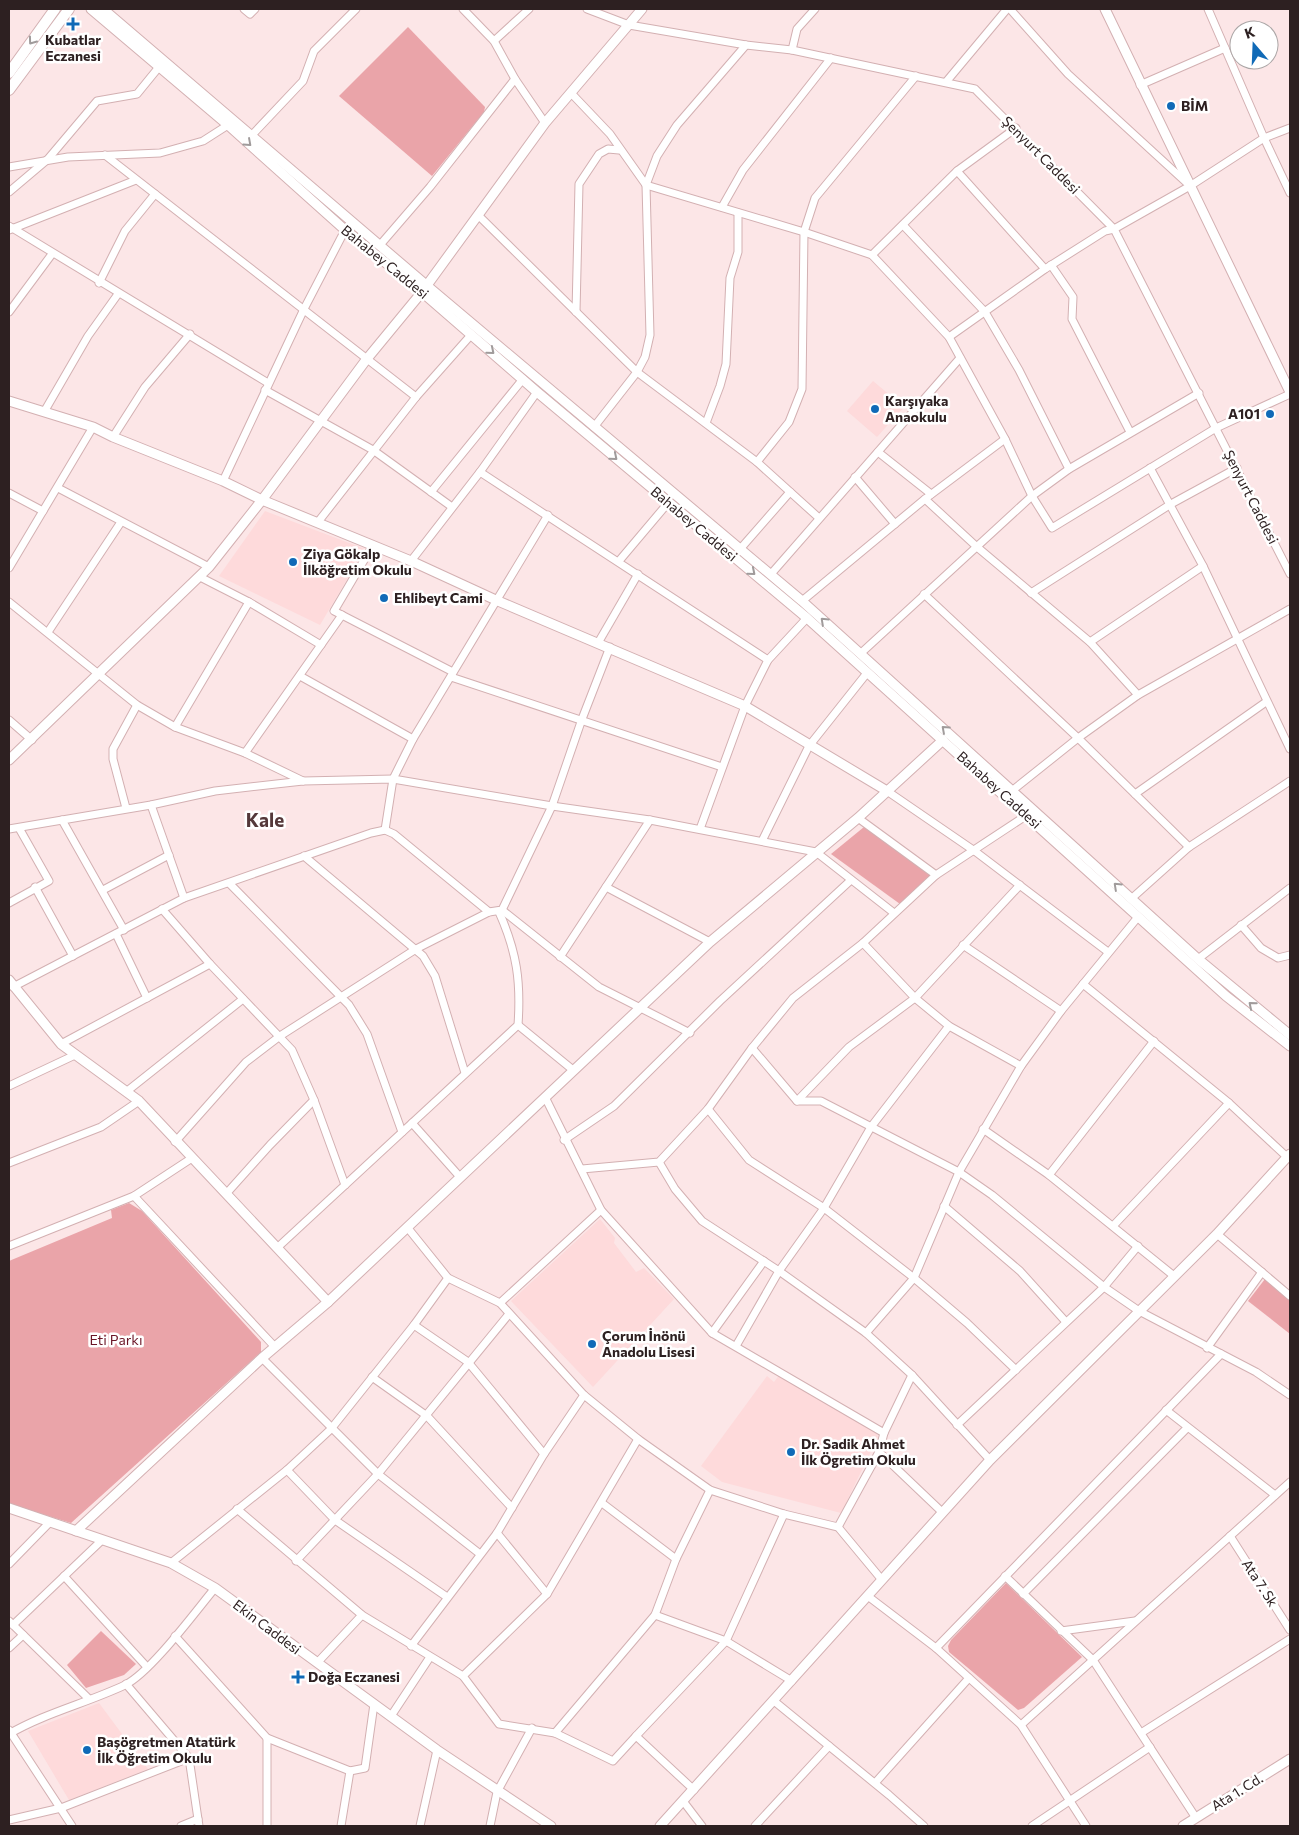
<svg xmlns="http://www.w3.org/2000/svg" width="1299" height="1835" viewBox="0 0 1299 1835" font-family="Commissioner,sans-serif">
<rect width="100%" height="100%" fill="#fce6e7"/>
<!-- built -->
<g fill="#fedadb">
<polygon points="873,381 904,407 877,437 847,411"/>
<polygon points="265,511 365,549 320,625 219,576"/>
<polygon points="600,1219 615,1238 614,1243 636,1272 644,1268 674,1299 593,1387 511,1301"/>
<polygon points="780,1374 877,1434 878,1437 841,1513 722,1482 701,1466 767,1376 774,1382"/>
<polygon points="99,1703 148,1769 69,1800 28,1731"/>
</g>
<!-- green -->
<g fill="#eaa4a9">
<polygon points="408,27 485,107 484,112 432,176 339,96"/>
<polygon points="864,827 931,876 900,904 831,854"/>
<polygon points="129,1203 142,1211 261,1342 261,1352 71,1523 9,1504 9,1261 112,1218 111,1210"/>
<polygon points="1265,1279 1290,1301 1290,1334 1248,1301"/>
<polygon points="1006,1583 1082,1657 1024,1708 1018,1710 949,1652 948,1646 951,1640"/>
<polygon points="101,1631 136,1664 124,1675 86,1688 67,1665"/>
</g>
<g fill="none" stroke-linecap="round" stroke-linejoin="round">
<!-- minor casing -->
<g stroke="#d3b0b2" stroke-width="9">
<g id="minor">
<polyline points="244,9 250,14 255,9"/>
<polyline points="463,9 494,41 515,79 545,123"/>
<polyline points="587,9 629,25 746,45 792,50 975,89 1114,229 1290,574"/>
<polyline points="1010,9 1068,74 1188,184"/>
<polyline points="1208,9 1264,138 1290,193"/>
<polyline points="494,41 529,9"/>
<polyline points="792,50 797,29 815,9"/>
<polyline points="946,82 1007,9"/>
<polyline points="1140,85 1225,48"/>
<polyline points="571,93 610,134 646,185 804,232 872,255 949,337 1005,439 1032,496 1052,528 1216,428 1290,394"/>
<polyline points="252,135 303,81 314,51 356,9"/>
<polyline points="105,155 416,397"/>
<polyline points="9,167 68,157 160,153 203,141 228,125"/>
<polyline points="957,171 1045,269"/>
<polyline points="9,192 48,159 97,101 137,94 159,67"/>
<polyline points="722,207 743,170 831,58"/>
<polyline points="479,216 637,372 757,462 819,518"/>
<polyline points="903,225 985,312 1019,370 1069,469"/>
<polyline points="9,226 268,383"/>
<polyline points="9,230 136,180"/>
<polyline points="380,245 430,187 515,79"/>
<polyline points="872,255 957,171 1016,128"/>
<polyline points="1051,265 1073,297 1072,319 1130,432"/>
<polyline points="99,283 125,231 155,194"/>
<polyline points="9,312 52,254"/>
<polyline points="576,312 579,184 599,154 608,149 619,150"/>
<polyline points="949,337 1045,269 1105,231 1114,229 1190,186 1264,138 1290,128"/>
<polyline points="265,390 373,450 452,507"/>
<polyline points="44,412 88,336 118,294"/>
<polyline points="706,423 720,386 726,364 730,278 738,252 738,213"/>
<polyline points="594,427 637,372 645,357 650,335 646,185 657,156 677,125 746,45"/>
<polyline points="113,437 145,387 190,334"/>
<polyline points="878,452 931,494"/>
<polyline points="757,462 789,422 802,389 804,232 815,198 916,76"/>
<polyline points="1150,468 1203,566 1290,749"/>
<polyline points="480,472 768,660"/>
<polyline points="855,477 895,524"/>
<polyline points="223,481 304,309 345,230"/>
<polyline points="58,488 209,567"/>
<polyline points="431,492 523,379"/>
<polyline points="9,493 43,511"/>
<polyline points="925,499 977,547 1090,642 1138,695"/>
<polyline points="318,522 416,397 471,335"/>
<polyline points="373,545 334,611 453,672"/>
<polyline points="741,548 790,492"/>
<polyline points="411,561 480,472 537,392"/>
<polyline points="619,561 668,503"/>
<polyline points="9,568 93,427"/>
<polyline points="771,574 960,358"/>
<polyline points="200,577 249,602 321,645"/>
<polyline points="1031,593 1171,504 1237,468"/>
<polyline points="924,594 1078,738 1189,847"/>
<polyline points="802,601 925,499 1005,439"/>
<polyline points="9,602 137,705 175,727 245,753 303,781"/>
<polyline points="48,632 121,522"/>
<polyline points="1090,642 1203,566"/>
<polyline points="598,643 638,574"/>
<polyline points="860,654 1032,496 1069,469 1199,393"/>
<polyline points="300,676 413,739"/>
<polyline points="451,677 722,767"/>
<polyline points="9,720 32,740"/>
<polyline points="175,727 249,602"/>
<polyline points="245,753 342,615"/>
<polyline points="1013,790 1078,738 1138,695 1290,609"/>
<polyline points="887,791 976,852 1108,952"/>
<polyline points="1135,794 1266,702"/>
<polyline points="151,805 184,898"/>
<polyline points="126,808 113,759 113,749 137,705"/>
<polyline points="858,818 936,875"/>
<polyline points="62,820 124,930"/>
<polyline points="9,829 151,805 215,791 303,781 393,779 552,806 650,820 816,852 894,913"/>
<polyline points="700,829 745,706 768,660 807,618"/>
<polyline points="385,830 393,779 413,739 548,515"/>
<polyline points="762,841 809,746 867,673"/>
<polyline points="304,856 423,956 435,976 465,1073"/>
<polyline points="230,884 349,1005 367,1034 402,1132"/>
<polyline points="35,887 73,956"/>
<polyline points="606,887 710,942"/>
<polyline points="103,890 169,855"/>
<polyline points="1131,899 1189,847 1290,781"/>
<polyline points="9,903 49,881 19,828"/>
<polyline points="162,909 210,964 292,1050 314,1100 345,1185"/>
<polyline points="502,910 599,987 690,1033"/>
<polyline points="1241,925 1261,948 1278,958 1290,955"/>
<polyline points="116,934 147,998"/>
<polyline points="863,943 915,998 949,1026 1021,1066"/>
<polyline points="963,945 1061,1011"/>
<polyline points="560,957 650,820"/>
<polyline points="1198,959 1290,888"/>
<polyline points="1083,984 1229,1103 1287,1157"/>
<polyline points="13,987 184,898 371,833 385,830 394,834 489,912"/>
<polyline points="518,1025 573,1070"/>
<polyline points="61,1044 210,964"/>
<polyline points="752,1048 797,1101 821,1101 959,1172 992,1195 1104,1287 1139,1311 1256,1372 1290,1395"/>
<polyline points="9,1086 75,1055"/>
<polyline points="126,1092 243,999"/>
<polyline points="545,1097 601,1210 712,1333 884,1433"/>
<polyline points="797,1101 849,1047 915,998 1020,885"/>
<polyline points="708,1109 749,1160 824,1208 914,1278 967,1323 1016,1370"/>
<polyline points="412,1123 460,1177"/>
<polyline points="983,1129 1049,1175 1174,1276"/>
<polyline points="564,1140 614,1106 720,1001 851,880"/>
<polyline points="175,1142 246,1062 280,1036 416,949 489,912 502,910 552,806 582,719 610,647"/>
<polyline points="659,1162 675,1189 702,1221 779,1271 866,1333 912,1375 990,1460"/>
<polyline points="9,1163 101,1127 139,1101"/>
<polyline points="582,1169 659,1162 708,1109 752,1048 793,998 863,943 936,875 1027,815"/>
<polyline points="1049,1175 1154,1041"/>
<polyline points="226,1194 270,1145 314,1100"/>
<polyline points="134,1196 275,1347"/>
<polyline points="944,1206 1020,1271 1066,1322"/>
<polyline points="1113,1226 1229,1103"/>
<polyline points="407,1227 448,1278 500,1303 584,1395 638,1439 710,1490 784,1514 838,1527 882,1580"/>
<polyline points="1217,1234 1290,1296"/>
<polyline points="9,1246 134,1196 192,1158"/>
<path d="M277,1248L518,1025C521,982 517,952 499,912"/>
<polyline points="500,1303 601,1210"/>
<polyline points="414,1325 468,1362 544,1454"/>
<polyline points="712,1333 764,1261"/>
<polyline points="866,1333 914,1278 959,1172 1021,1066 1061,1011 1138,917"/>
<polyline points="736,1346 779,1271 824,1208 871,1127 949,1026"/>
<polyline points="1207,1348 1262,1272"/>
<polyline points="262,1358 378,1474 480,1554"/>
<polyline points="372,1377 427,1416 512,1508"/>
<polyline points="1166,1410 1275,1495"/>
<polyline points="957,1425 1104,1287 1138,1246"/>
<polyline points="879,1452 942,1512"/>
<polyline points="287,1470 335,1520 447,1597"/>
<polyline points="602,1503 676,1559"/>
<polyline points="237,1509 362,1615 463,1676 499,1724 555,1733 613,1761 636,1736 694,1790"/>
<polyline points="838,1527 879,1452 884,1433 912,1375"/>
<polyline points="497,1533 547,1594"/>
<polyline points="1230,1536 1290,1630"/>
<polyline points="296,1561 378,1474 509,1314"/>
<polyline points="171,1563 287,1470 331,1429 414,1325 448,1278"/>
<polyline points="9,1564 50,1522"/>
<polyline points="64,1576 147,1667"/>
<polyline points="1005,1576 1093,1660 1196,1818"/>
<polyline points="1023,1594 1187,1428"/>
<polyline points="869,1597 936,1648 1021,1725 1086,1826"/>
<polyline points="655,1615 726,1641 792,1681"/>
<polyline points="9,1621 89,1699"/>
<polyline points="13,1625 101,1541"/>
<polyline points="1061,1631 1135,1621"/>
<polyline points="175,1636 267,1738 267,1826"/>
<polyline points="411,1646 497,1533 544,1454 584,1395"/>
<polyline points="9,1648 23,1635"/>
<polyline points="936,1648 1221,1354"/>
<polyline points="317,1663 362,1615"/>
<polyline points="463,1676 547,1594 638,1439"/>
<polyline points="126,1684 189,1758 199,1826"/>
<polyline points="774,1701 889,1795 924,1826"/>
<polyline points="391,1716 430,1657"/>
<polyline points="1021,1725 1290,1482"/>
<polyline points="9,1730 72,1826"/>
<polyline points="555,1733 655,1615 676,1559 710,1490"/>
<polyline points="1141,1733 1290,1639"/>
<path d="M9,1734C45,1713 87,1703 125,1685C151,1672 195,1612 215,1588"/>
<polyline points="636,1736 726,1641 784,1514"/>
<polyline points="267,1738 350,1771 365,1768 374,1704"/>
<polyline points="875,1783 969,1678"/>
<polyline points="683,1801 702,1826"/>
<polyline points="9,1820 61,1808 189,1758"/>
<polyline points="181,1826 198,1819"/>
<polyline points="341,1826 350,1771"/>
<polyline points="420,1826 437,1750"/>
<polyline points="490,1826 497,1792 532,1728"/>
<polyline points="755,1826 829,1746"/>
<polyline points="1032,1826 1150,1747"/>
</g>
</g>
<!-- tertiary casing -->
<g stroke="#d3b0b2" stroke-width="11">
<g id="tertiary">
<polyline points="91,9 228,125 345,230 422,292 537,392 807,618 1226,996 1290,1046"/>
<polyline points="103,9 426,285 802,601 1198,959 1290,1035"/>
<polyline points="1105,9 1290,392"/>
<polyline points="9,401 93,427 113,437 223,481 262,500 411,561 498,601 745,706 887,791"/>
<polyline points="9,760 209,567 262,500 366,360 422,292 545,123 642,9"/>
<polyline points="9,980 61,1044 139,1101 328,1302"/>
<polyline points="9,1508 171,1563 215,1588 437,1750 551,1826"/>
<polyline points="76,1531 262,1358 328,1302 710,942 858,818 943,740"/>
<polyline points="660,1826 990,1460 1217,1234 1290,1154"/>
<polyline points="1183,1826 1290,1759"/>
</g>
</g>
<!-- secondary casing -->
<g stroke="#d3b0b2" stroke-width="12">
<g id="secondary">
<polyline points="9,73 55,9"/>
<polyline points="9,90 69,9"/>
</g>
</g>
<!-- minor -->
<use href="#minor" stroke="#fff" stroke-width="7"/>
<!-- tertiary -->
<use href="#tertiary" stroke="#fff" stroke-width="9"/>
<!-- secondary -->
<use href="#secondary" stroke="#fff" stroke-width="10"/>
</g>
<!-- one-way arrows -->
<defs><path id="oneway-chevron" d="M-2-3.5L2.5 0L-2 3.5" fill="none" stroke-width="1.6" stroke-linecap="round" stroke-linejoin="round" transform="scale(1.25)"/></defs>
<g stroke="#a09b9b">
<use href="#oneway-chevron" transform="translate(32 41) rotate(126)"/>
<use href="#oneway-chevron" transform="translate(248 143) rotate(42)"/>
<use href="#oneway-chevron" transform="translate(491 351) rotate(40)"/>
<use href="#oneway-chevron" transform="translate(614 457) rotate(40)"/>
<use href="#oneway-chevron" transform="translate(752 572) rotate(40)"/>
<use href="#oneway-chevron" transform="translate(824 621) rotate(-137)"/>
<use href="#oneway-chevron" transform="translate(945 729) rotate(-138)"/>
<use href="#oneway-chevron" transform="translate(1117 886) rotate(-137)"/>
<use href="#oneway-chevron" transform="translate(1252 1005) rotate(-140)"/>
</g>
<!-- markers -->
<g fill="#106ab7" stroke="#fff" stroke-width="2">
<path d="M70.5 16.5h5v5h5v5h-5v5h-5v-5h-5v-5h5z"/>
<circle cx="1171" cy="106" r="5"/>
<circle cx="875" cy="409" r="5"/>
<circle cx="1270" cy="414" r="5"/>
<circle cx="293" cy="562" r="5"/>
<circle cx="384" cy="598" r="5"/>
<circle cx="592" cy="1344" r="5"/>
<circle cx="791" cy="1452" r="5"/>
<path d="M295.5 1669.5h5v5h5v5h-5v5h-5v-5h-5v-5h5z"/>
<circle cx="87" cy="1750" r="5"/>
</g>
<g text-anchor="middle" stroke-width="5" stroke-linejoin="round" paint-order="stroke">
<!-- poi labels -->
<g font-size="14" font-weight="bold" fill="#2d2021" stroke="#fff" text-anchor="start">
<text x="73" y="45" text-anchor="middle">Kubatlar<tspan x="73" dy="16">Eczanesi</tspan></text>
<text x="1181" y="111">BİM</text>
<text x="885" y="406">Karşıyaka<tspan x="885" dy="16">Anaokulu</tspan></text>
<text x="1260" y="419" text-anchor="end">A101</text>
<text x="303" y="559">Ziya Gökalp<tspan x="303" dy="16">İlköğretim Okulu</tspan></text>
<text x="394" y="603">Ehlibeyt Cami</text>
<text x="602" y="1341">Çorum İnönü<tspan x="602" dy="16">Anadolu Lisesi</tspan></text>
<text x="801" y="1449">Dr. Sadik Ahmet<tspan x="801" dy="16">İlk Ögretim Okulu</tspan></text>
<text x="308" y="1682">Doğa Eczanesi</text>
<text x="97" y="1747">Başögretmen Atatürk<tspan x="97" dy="16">İlk Öğretim Okulu</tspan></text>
</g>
<!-- street labels -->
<g font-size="14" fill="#2d2021" stroke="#fff">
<text transform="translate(1041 155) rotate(45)" y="5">Şenyurt Caddesi</text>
<text transform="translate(385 262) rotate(39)" y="5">Bahabey Caddesi</text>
<text transform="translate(1251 497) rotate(63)" y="5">Şenyurt Caddesi</text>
<text transform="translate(694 524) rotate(40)" y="5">Bahabey Caddesi</text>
<text transform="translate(999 790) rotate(42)" y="5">Bahabey Caddesi</text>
<text transform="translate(1260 1583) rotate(57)" y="5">Ata 7. Sk</text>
<text transform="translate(267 1627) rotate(37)" y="5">Ekin Caddesi</text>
<text transform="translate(1237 1792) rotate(-32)" y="5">Ata 1. Cd.</text>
</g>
<!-- park labels -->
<g font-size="14" fill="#6b1627" stroke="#fff">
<text x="116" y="1345">Eti Parkı</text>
</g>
<!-- district labels -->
<g font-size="19" font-weight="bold" fill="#54383a" stroke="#fff">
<text x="265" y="827">Kale</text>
</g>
</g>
<!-- border -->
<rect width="1299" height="1835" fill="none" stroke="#2d2021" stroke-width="20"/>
<!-- north arrow -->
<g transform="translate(1254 45) rotate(341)"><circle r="24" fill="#ffffff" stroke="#aba6a6"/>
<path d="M0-4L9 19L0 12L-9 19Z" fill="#106ab7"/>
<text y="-8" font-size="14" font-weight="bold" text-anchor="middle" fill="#2d2021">K</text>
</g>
</svg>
